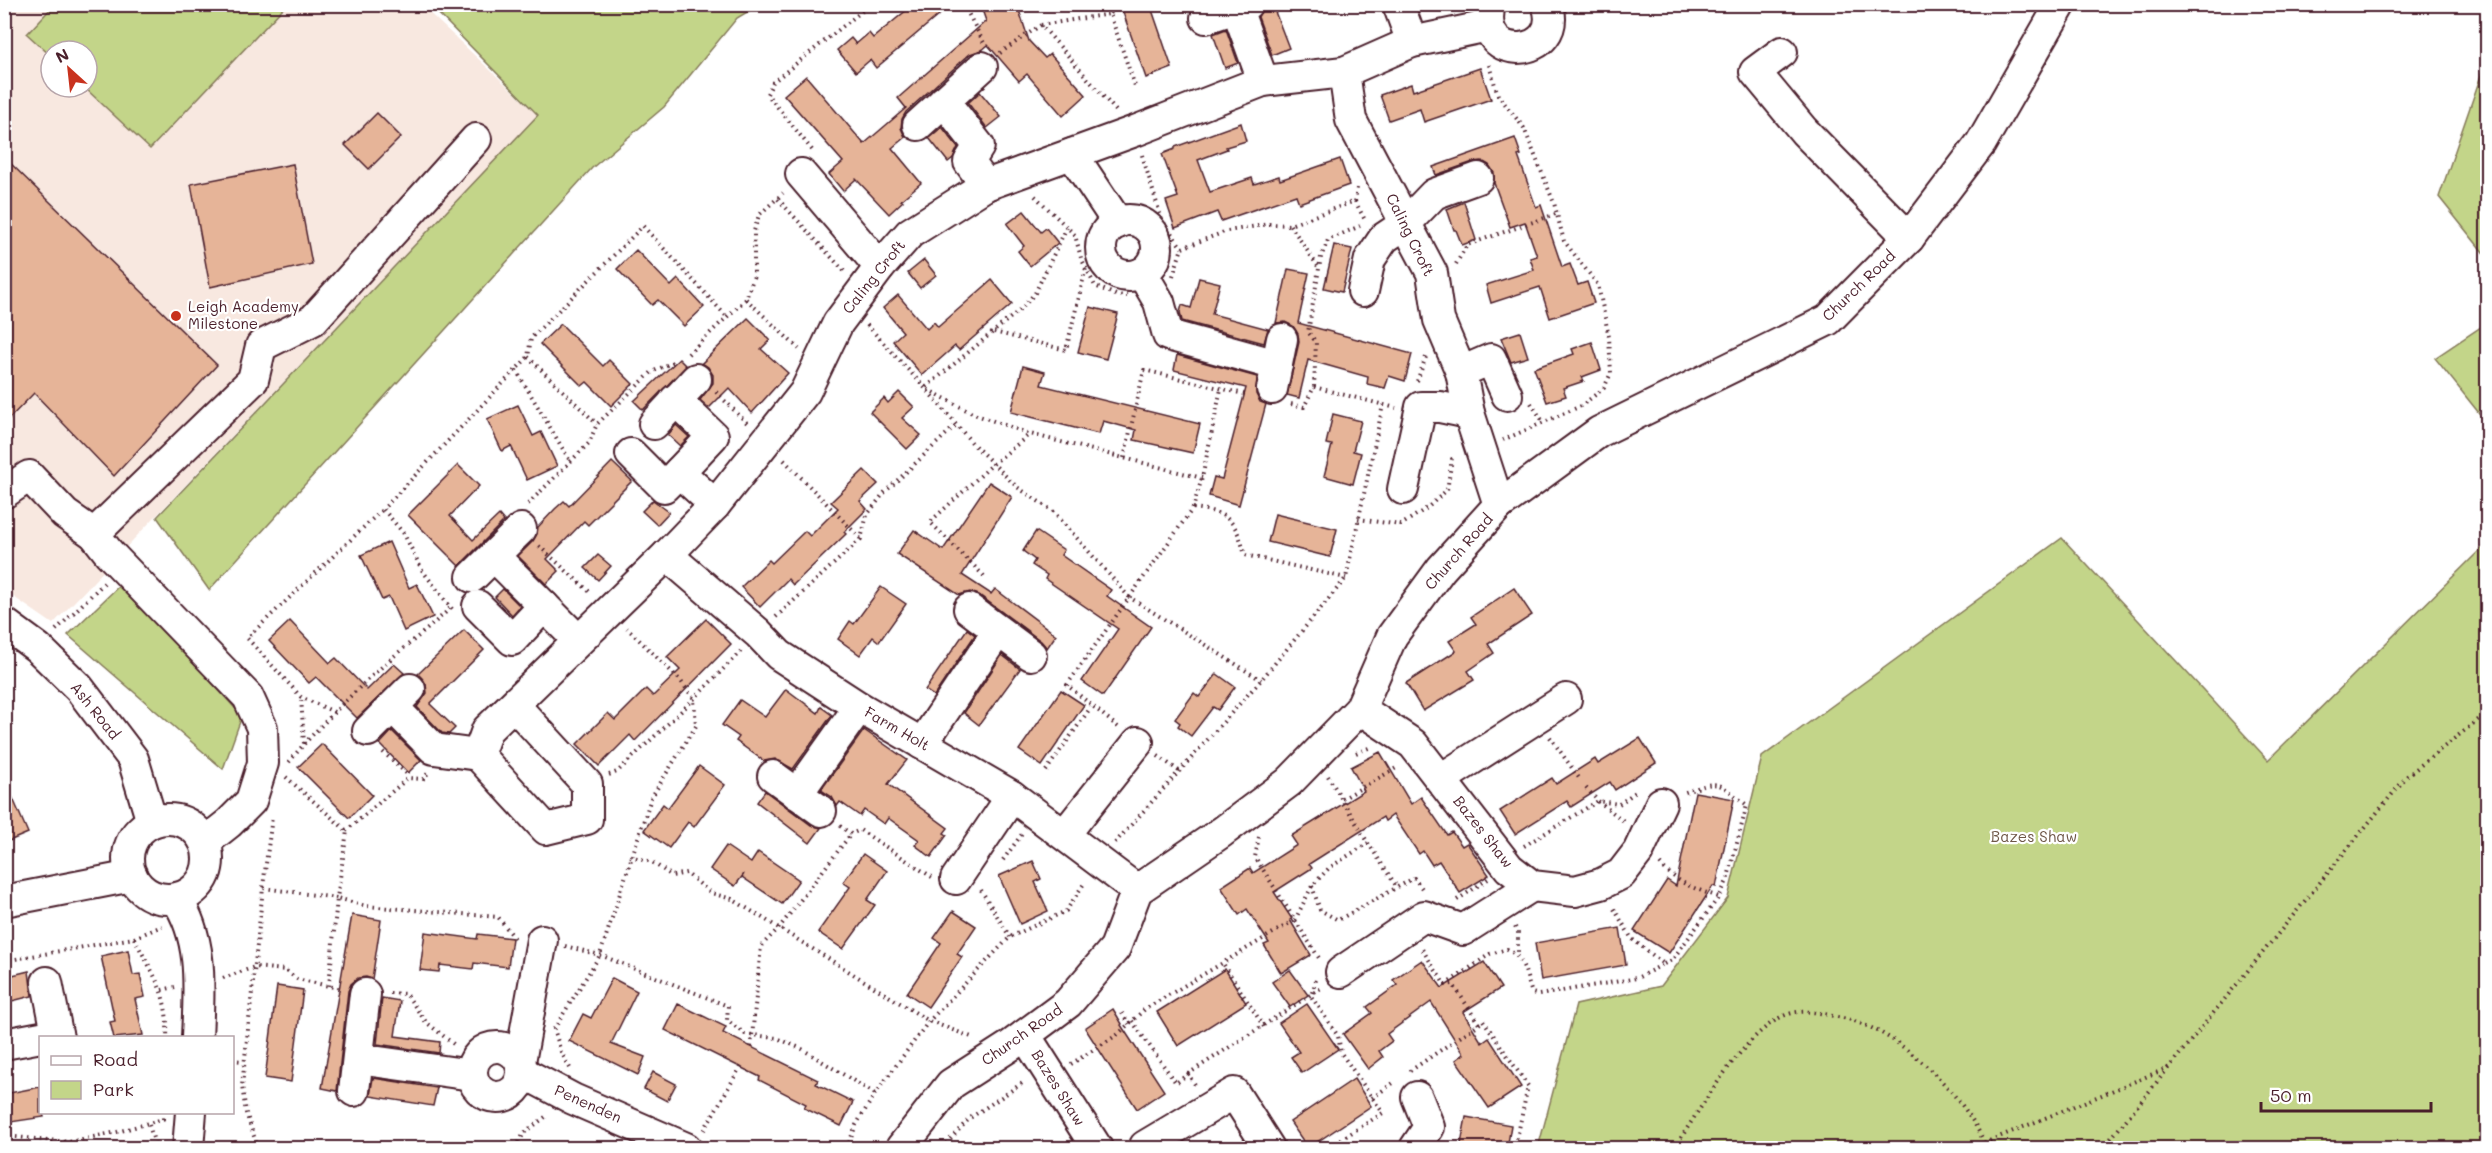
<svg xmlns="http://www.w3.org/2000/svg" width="2492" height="1153" viewBox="0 0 2492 1153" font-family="Mali,sans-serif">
<rect width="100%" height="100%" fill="#fff"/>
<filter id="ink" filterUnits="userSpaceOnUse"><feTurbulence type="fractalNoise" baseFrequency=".0167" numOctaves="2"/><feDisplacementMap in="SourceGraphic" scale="12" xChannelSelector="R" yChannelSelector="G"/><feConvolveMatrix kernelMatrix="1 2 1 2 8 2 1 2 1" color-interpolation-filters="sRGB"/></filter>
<g filter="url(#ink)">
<!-- built -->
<path fill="#f8e8e0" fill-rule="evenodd" d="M5,5H421L538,115L53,624L5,591ZM51,51H87V87H51Z"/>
<!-- green -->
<g fill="#c3d589" stroke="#867a5a" stroke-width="1.5">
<polygon points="54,5 54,4 286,5 150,149 84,87 87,87 87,51 51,51 51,56 27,34"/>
<polygon points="430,5 759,5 737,18 664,107 592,168 209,590 157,517 538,115"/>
<polygon points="2487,58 2487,257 2439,197"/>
<polygon points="2487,323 2487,423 2435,358"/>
<polygon points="2062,538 2268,760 2487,543 2487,1148 1538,1148 1576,1005 1661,986 1728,898 1762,757"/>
<polygon points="122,583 242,716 223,769 68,635"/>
</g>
<!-- building -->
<g fill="#e6b498" stroke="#4a1f2b" stroke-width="1.5">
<polygon points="914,4 952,4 876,68 870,60 856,72 837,50 851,38 856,44 869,33 873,38"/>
<polygon points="980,4 1017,4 1029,41 1045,58 1050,54 1086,95 1063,116 1027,74 1019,81 988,45 982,50 970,54 906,112 902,119 901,128 905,137 892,148 921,183 901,200 903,201 889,214 856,179 843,191 829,174 843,162 784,95 806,76 864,144 906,108 898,98 986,21"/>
<polygon points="1120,4 1150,4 1172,68 1146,78"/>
<polygon points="1264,4 1272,4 1289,48 1272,55 1258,17"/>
<polygon points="1226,29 1238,63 1225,68 1213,34"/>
<polygon points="1480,68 1491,99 1424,122 1420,109 1389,120 1380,95 1411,84 1413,91"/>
<polygon points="980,92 1001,117 987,128 968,103"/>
<polygon points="377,113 401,137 369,169 345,145"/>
<polygon points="1241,123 1246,141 1226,147 1227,149 1198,160 1210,192 1252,178 1254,184 1279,176 1280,180 1340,159 1349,185 1299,203 1296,195 1221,221 1217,212 1175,228 1166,201 1178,197 1162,154 1175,149 1175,147"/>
<polygon points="942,127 958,147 953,158 948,162 929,138"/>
<polygon points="1515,138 1521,155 1518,156 1536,207 1541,205 1562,267 1570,264 1578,285 1587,282 1594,303 1550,318 1540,287 1491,303 1486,285 1534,270 1530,258 1537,256 1525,222 1510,227 1494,183 1494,173 1489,165 1482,161 1473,162 1436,175 1433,167"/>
<polygon points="4,157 217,365 114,476 34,393 4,424"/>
<polygon points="293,164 312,264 210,287 191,184"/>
<polygon points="1464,202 1476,240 1462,245 1456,230 1454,230 1447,209"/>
<polygon points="1024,211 1041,232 1046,228 1058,243 1030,266 1018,251 1024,246 1007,224"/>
<polygon points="1334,245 1352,249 1342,292 1324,288"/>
<polygon points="636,250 671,286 678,279 704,307 684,326 658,300 652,305 617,269"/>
<polygon points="924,260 936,275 920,288 908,273"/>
<polygon points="1288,269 1309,273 1298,323 1412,354 1405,381 1389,376 1385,388 1367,384 1368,377 1308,360 1299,398 1287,395 1299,342 1298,334 1293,326 1285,322 1276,323"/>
<polygon points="1199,278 1220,283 1212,314 1268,329 1264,343 1182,321 1180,312 1182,305 1191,308"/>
<polygon points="992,280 1012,304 959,350 955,346 922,375 893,341 903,332 883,308 898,295 927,329 934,322 938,327"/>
<polygon points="1090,307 1118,314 1106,359 1078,352"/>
<polygon points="748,318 770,340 761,349 788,373 752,413 729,388 709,408 700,400 713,383 713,375 708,367 702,363"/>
<polygon points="561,324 603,366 609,360 633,384 611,406 587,382 582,386 540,344"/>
<polygon points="1520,332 1528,357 1511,362 1501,338"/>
<polygon points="1592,342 1601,370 1582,377 1584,381 1563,388 1566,396 1547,402 1534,368 1574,354 1572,349"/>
<polygon points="1177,355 1257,377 1256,394 1260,402 1266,404 1239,505 1209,496 1214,477 1222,479 1246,388 1174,370"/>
<polygon points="679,359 686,366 643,410 634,401"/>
<polygon points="1023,366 1045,372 1041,385 1200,424 1193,453 1134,440 1136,430 1103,421 1099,434 1011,412"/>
<polygon points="899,392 914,407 902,418 921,435 907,449 870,412 884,398 888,403"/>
<polygon points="518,405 533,436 541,432 557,466 527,480 511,446 502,451 487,419"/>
<polygon points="1333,414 1361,421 1353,451 1361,453 1353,484 1324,476 1332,445 1326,444"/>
<polygon points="676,425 689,437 680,446 668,435"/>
<polygon points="612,462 632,481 588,525 584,521 547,559 559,571 546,584 518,556 533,541 537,534 538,527 555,509 564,501 569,506"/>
<polygon points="458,465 479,486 450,516 473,540 499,515 504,521 459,566 408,515"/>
<polygon points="864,470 878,484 860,501 867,509 844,532 846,534 793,585 788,579 760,607 741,587 769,560 772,563 805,531 810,536 838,508 831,502"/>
<polygon points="989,482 1012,497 962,575 991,594 995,589 1056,635 1047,648 1041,641 979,595 970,592 959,595 897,554 914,530 943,550"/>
<polygon points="653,500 669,512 657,525 642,511"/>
<polygon points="1275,514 1337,529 1330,557 1268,542"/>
<polygon points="1036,531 1064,550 1061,555 1111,590 1107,596 1151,627 1103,696 1082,681 1118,629 1045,579 1047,575 1032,565 1035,560 1023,551"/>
<polygon points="389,542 409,588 417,584 433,617 404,631 389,597 382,600 361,555"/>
<polygon points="598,555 611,566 598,580 585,568"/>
<polygon points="881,587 906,604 879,642 873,637 860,655 838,639 850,621 854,624"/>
<polygon points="1514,588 1532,615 1488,644 1494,653 1468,671 1474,680 1423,711 1406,683 1456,651 1449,641 1476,624 1471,617"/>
<polygon points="503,589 520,606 512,615 495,597"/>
<polygon points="706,619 731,644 635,741 630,735 599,766 577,744 608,713 615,720 646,689 653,696 680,670 667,657"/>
<polygon points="290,621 330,663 336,658 367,690 394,664 404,673 357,718 316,677 309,683 269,641"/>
<polygon points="967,629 975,635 934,696 925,690"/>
<polygon points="464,630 484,650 430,704 455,728 449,734 442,733 417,707 427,693 426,684 418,674"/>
<polygon points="1002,655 1020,669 979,725 964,713"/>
<polygon points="1217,674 1235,687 1218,710 1213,707 1191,736 1178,726 1180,723 1175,719 1194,693 1199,697"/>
<polygon points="786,689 818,713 821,707 832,715 793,769 775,759 764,761 736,741 739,737 722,725 740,700 765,717"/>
<polygon points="1061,690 1084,705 1042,766 1019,750"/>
<polygon points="864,730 907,760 888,784 948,828 944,833 947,835 931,857 915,845 919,840 888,818 884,824 864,810 860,816 840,802 837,806 832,797 821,790"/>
<polygon points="392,731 421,760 408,773 380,744"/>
<polygon points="1640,738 1656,763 1615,790 1610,782 1571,807 1567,801 1515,834 1500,811 1552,778 1556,784 1595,759 1598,764"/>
<polygon points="322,744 372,795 349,818 298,767"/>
<polygon points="1380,752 1411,804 1421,797 1447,835 1452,832 1462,846 1467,843 1489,875 1460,893 1439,861 1432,865 1423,851 1419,854 1393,815 1385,821 1383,817 1309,864 1312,868 1274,892 1292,919 1290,920 1311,955 1281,973 1264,945 1269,943 1247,909 1239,915 1221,887 1250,868 1253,873 1297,845 1291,836 1364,791 1351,767"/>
<polygon points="699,766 725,785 694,827 688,822 669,848 644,830 663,804 668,808"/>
<polygon points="4,778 28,833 4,843"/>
<polygon points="765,791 811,825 821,828 810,843 757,802"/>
<polygon points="1695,792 1734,799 1716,887 1713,886 1669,953 1634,931 1667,880 1676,886"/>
<polygon points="726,846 751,863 758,852 799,880 782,904 742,877 744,874 735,886 710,869"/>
<polygon points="863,854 887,871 867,900 875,905 843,949 818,932 850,887 843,882"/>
<polygon points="1033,861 1041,879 1035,882 1048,911 1020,924 999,876"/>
<polygon points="953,911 976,926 957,954 962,957 928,1007 907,993 941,943 934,938"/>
<polygon points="352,915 381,920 372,979 366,977 358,978 351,984 348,991 337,1091 322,1088"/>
<polygon points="1620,928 1626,965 1541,980 1535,943"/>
<polygon points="425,932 477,939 478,934 512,938 508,967 474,963 473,969 440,965 439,972 420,970"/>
<polygon points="128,950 133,975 140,974 145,997 135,999 143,1035 114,1038 110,1022 115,1021 101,956"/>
<polygon points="1422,960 1442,988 1484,962 1501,988 1463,1012 1482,1043 1489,1038 1521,1087 1489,1108 1456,1060 1464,1054 1431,1002 1387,1034 1392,1041 1379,1051 1383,1057 1368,1069 1343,1034 1372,1013 1367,1007 1397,985 1393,980"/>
<polygon points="1225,969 1246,1003 1178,1046 1157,1012"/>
<polygon points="1290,970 1308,995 1290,1007 1272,982"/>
<polygon points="29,971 32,996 4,1003 4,977"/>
<polygon points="612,978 637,991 611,1044 645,1057 638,1075 569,1041 583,1014 591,1018"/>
<polygon points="277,986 303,990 291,1082 265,1078"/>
<polygon points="382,998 400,1001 395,1036 440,1042 439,1053 377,1044"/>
<polygon points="678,1004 726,1027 723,1033 818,1080 816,1084 853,1102 841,1126 804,1108 806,1104 759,1080 760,1077 665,1030"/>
<polygon points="1307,1004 1338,1049 1302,1073 1291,1057 1299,1052 1279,1023"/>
<polygon points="1113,1009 1122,1024 1121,1025 1164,1091 1137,1109 1085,1028"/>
<polygon points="653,1072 676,1084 667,1101 644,1089"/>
<polygon points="373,1078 437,1088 433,1106 370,1096"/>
<polygon points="1354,1079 1371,1106 1308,1148 1290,1122"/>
<polygon points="40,1087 40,1113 43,1113 44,1117 4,1123 4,1094"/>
<polygon points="1466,1117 1511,1125 1507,1149 1460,1149"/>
</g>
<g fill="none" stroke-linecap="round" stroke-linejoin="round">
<!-- minor casing -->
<g stroke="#4a1f2b" stroke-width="34">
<g id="minor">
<polyline points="1398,4 1412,42"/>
<path d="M1490,4C1474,67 1567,58 1547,4"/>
<polyline points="1237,9 1263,81"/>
<polyline points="1206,18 1247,4"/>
<polyline points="1782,52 1755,72 1804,131 1909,238"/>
<polyline points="1344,72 1351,120 1432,273 1439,320 1461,372 1469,413 1499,505"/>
<polyline points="944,101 979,146 969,162 986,185"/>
<polyline points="918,125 982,67"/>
<polyline points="1072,154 1118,223"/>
<polyline points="801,174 880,267"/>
<circle cx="1129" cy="248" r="28"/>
<polyline points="1142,273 1159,302 1168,335 1277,365"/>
<polyline points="1363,291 1370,259 1384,238 1405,224 1434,194 1478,178"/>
<polyline points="1461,372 1491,359 1507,395"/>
<polyline points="1272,389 1282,339"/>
<polyline points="675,400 713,436 679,472"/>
<polyline points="654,424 696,379"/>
<polyline points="631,454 664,487 679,472 715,505"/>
<polyline points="1403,489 1421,407 1440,407 1469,413"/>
<polyline points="4,493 29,476 65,514 94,534 109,553 248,697 262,728 263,763 251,801 229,823 205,842"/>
<polyline points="94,534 253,380 261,346 313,320 476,139"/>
<polyline points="667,555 758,633 779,655 859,707 1012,796 1137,890"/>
<polyline points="494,556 578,640"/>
<polyline points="472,577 521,529"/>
<polyline points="478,606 512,640 544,606"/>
<polyline points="969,609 1031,655"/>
<polyline points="4,623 38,648 79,688 133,759 152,822"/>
<polyline points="514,705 587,784 587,819 546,829 478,755 487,730 667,555 715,505 805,392 838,323 880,267 910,233 986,185 1135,131 1263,81 1344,72 1412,42 1488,26"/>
<polyline points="393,707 434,749 478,755"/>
<polyline points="1360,709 1413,744 1509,868 1532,886 1575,891 1601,884 1621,874 1638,852 1661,803"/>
<polyline points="368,731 410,689"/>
<polyline points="922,744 998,631"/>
<polyline points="773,776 821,811"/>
<polyline points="1441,779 1566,699"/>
<polyline points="797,794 859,707"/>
<circle cx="168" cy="859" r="40"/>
<polyline points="1065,834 1138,742"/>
<polyline points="956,879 1012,796"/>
<path d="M176,898C204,940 199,989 197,1038"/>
<polyline points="4,901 132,876"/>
<polyline points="1341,972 1424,916 1463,930 1532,886"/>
<polyline points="47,982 58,1038"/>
<polyline points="1025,1035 1097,1148"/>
<polyline points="4,1044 57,1034"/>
<circle cx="497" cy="1072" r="25"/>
<polyline points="358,1059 472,1075"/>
<polyline points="520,1062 542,940"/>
<polyline points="522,1072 573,1099 686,1148"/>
<polyline points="354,1091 365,994"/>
<polyline points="1145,1146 1234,1093 1269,1148"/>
<polyline points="188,1148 191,1112"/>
<polyline points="901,1148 951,1084 1010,1046 1068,1003 1115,948 1137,890 1222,832 1289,782 1360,709 1392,636 1441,569 1499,505 1599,432 1828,320 1909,238 1981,143 2061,4"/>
<polyline points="1415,1148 1429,1127 1417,1097"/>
</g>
</g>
<!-- path -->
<g stroke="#4a1f2b" stroke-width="4" stroke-dasharray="1.5 4.5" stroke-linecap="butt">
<polyline points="963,4 984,43"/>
<polyline points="1110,14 1118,4"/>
<polyline points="1041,25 1110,14 1136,89"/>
<polyline points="1000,53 1041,25 1116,111"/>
<polyline points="1489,65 1498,95 1524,128 1554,203 1564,241 1598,285 1609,337 1611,373 1604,388 1581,406 1503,440"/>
<polyline points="812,150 767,94 773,82 871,4"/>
<polyline points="1142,155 1162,220 1182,248"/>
<polyline points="1035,196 1075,235 1081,258 1095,286 1116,295 1127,296"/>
<polyline points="778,199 845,272"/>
<polyline points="1355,201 1366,222"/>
<polyline points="1290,225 1319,268"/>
<polyline points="1067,227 1035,293 1021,309 925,388 974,414 1030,434 1202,478"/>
<polyline points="1456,264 1467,245 1556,214"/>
<polyline points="1173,276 1182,248 1227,231 1269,224 1290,225 1355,201 1357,188"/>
<polyline points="746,299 799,349"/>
<polyline points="867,325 925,388 973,444 1017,487 1053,511 1129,597 1261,680"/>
<polyline points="994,332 1066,350 1086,268"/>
<polyline points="688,354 746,299 754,276 754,231 759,215 783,193"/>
<polyline points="528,357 597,424"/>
<polyline points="516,370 570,461"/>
<polyline points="1417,381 1426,357"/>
<polyline points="1314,387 1396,408"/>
<polyline points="716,392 749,425"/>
<polyline points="1531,403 1544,423"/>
<polyline points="1291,404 1304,407 1314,387 1316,342 1308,332 1321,257 1328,240 1360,226"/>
<polyline points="1124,458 1144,370 1248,395"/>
<polyline points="784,460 861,539"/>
<polyline points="528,504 589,443 597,424 652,372 675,361"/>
<path d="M1193,508C1229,512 1236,521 1245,555L1346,578"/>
<polyline points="1358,519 1401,525 1427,508 1447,490 1452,459 1456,457"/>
<polyline points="539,546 591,593"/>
<polyline points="984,576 930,522 993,464 1030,434"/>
<polyline points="452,609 422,570 404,534 383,509 528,357 531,338 643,226 727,317"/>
<polyline points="776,617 861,539 867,515 884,493 956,425"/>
<polyline points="56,630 104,583"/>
<polyline points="334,712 301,697 247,638 383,509"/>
<polyline points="1118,727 1067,685 1193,508 1202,478 1221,389"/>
<polyline points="1550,737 1579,778"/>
<path d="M304,744C330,716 356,690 384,665C406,645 431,628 451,607"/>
<polyline points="383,752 407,774"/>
<polyline points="1356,753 1371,747"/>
<polyline points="1158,756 1179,771"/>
<polyline points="289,762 304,744 301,697"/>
<polyline points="1046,771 1091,707"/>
<polyline points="609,775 617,772 694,699 741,651"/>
<polyline points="1328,776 1368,843 1397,887"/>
<polyline points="286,777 347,831 337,898"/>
<polyline points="1586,788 1598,801 1625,822"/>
<polyline points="1342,799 1398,767"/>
<polyline points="840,826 851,834 860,830 932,877"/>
<polyline points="346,831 408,778 423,779 428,773"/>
<polyline points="1259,837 1255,857 1319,958"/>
<polyline points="1115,843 1261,680 1346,578 1383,405"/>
<polyline points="1524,846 1598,801 1619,804 1637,791"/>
<polyline points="630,856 652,862 672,876 686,873 711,893 732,899 929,1021 974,1038"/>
<polyline points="1003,860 1022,834"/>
<path d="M1660,864C1677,883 1695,889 1719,897"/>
<polyline points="1312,886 1320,910 1338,920 1414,878 1424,891"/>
<polyline points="263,887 272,817"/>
<polyline points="981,890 1010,937"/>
<polyline points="1457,900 1488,879"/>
<polyline points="1295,920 1312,886 1329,868 1368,843"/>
<polyline points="1515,927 1518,932 1518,955"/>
<path d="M134,938C153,974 169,994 167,1038"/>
<polyline points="565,946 600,955 728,1006 727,1020 745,1034 777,1038 802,1049 875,1094"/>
<polyline points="4,961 134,938 162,926"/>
<path d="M1664,964L1672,960L1719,897L1727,881L1747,805C1716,781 1721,779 1683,793"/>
<polyline points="1224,965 1264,1027"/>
<polyline points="223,978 255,967 285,970 297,979 342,989"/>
<polyline points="1316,980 1311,996 1338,1036 1341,1053 1383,1113 1327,1148"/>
<path d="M1445,985L1490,954L1507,949C1526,959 1525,975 1532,993L1539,995L1637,978L1664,964L1632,939L1613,907"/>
<polyline points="329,986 337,898 366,906 498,917 517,941"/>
<polyline points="162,990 175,987"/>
<polyline points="390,993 406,994 426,1022 456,1046"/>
<polyline points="1122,1013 1129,1024"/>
<polyline points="1132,1021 1176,1083 1188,1074 1196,1086"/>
<polyline points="1479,1024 1483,1020 1528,1086 1515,1148"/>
<polyline points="751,1047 761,946 779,928 851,834"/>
<polyline points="232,1060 243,1061"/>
<polyline points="1071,1064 1117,1035 1145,1009 1295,920"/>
<polyline points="570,1068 561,1052 554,1029 600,955 651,798 696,726 694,699 680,680 627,628"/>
<polyline points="1410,1071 1479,1024 1453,984 1445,985 1422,949"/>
<polyline points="1188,1074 1321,988"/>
<polyline points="1372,1098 1396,1081"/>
<polyline points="149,1125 156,1148"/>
<polyline points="704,1130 741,1066"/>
<polyline points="4,1136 69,1142 117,1132 163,1119 163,1116"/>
<polyline points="1984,1143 2170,1067"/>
<polyline points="258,1148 246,1113 242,1086 263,888 337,898"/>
<polyline points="516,1148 524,1133 548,1115"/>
<polyline points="847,1148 856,1125 875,1094 929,1021 1010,937 1066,911 1085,882"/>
<polyline points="942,1148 970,1118 1024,1082"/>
<path d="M1674,1148C1701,1109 1736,1045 1776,1020C1794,1008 1813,1011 1833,1016C1842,1018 1851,1019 1859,1023C1907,1039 1970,1101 1986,1148"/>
<polyline points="2103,1148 2407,776 2488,712"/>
</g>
<!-- minor -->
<use href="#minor" stroke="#fff" stroke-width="30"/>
</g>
</g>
<!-- markers -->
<circle fill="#c8321e" stroke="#fff" stroke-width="2" cx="176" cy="316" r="6"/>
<g text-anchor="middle" stroke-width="4.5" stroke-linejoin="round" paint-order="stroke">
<!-- street labels -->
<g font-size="15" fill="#4a1f2b" stroke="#fff">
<text transform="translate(1410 235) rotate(64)" y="5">Caling Croft</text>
<text transform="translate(874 277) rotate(-51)" y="5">Caling Croft</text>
<text transform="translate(1859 286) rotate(-44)" y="5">Church Road</text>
<text transform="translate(1459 552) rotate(-49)" y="5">Church Road</text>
<text transform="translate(95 711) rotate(51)" y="5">Ash Road</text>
<text transform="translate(897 729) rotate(30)" y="5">Farm Holt</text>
<text transform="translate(1483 832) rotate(52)" y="5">Bazes Shaw</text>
<text transform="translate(1022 1035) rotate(-35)" y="5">Church Road</text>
<text transform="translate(1058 1088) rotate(58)" y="5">Bazes Shaw</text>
<text transform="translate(588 1104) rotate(24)" y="5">Penenden</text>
</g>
<!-- poi labels -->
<g font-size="15" fill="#4a1f2b" stroke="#fff" text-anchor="start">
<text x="188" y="312">Leigh Academy<tspan x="188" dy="17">Milestone</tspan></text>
</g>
<!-- park labels -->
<g font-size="15" fill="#6e5647" stroke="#fff">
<text x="2034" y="842">Bazes Shaw</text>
</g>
</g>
<!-- margin -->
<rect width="2492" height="1153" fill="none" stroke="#fff" stroke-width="24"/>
<rect x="12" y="12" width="2468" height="1129" fill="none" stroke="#4a1f2b" stroke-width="2" filter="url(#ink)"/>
<!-- legend -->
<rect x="39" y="1036" width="195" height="78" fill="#ffffff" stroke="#b7a5aa" stroke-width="1.5"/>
<rect x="51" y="1056" width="30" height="9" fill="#ffffff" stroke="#b7a5aa" stroke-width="1.5"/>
<text x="93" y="1066" font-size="18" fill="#4a1f2b">Road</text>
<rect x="51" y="1081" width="30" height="18" fill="#c3d589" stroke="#b7a5aa" stroke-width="1.5"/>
<text x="93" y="1096" font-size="18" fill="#4a1f2b">Park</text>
<!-- north arrow -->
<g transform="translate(69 69) rotate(333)"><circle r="28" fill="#ffffff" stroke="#b7a5aa" stroke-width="1.5"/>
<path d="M0-4.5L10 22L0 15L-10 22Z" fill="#c8321e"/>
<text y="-9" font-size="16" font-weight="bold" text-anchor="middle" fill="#4a1f2b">N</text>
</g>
<!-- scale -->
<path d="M2261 1102v9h170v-9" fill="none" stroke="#4a1f2b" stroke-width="3"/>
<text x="2270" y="1102" font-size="18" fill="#4a1f2b" stroke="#ffffff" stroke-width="4.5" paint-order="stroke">50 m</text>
</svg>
